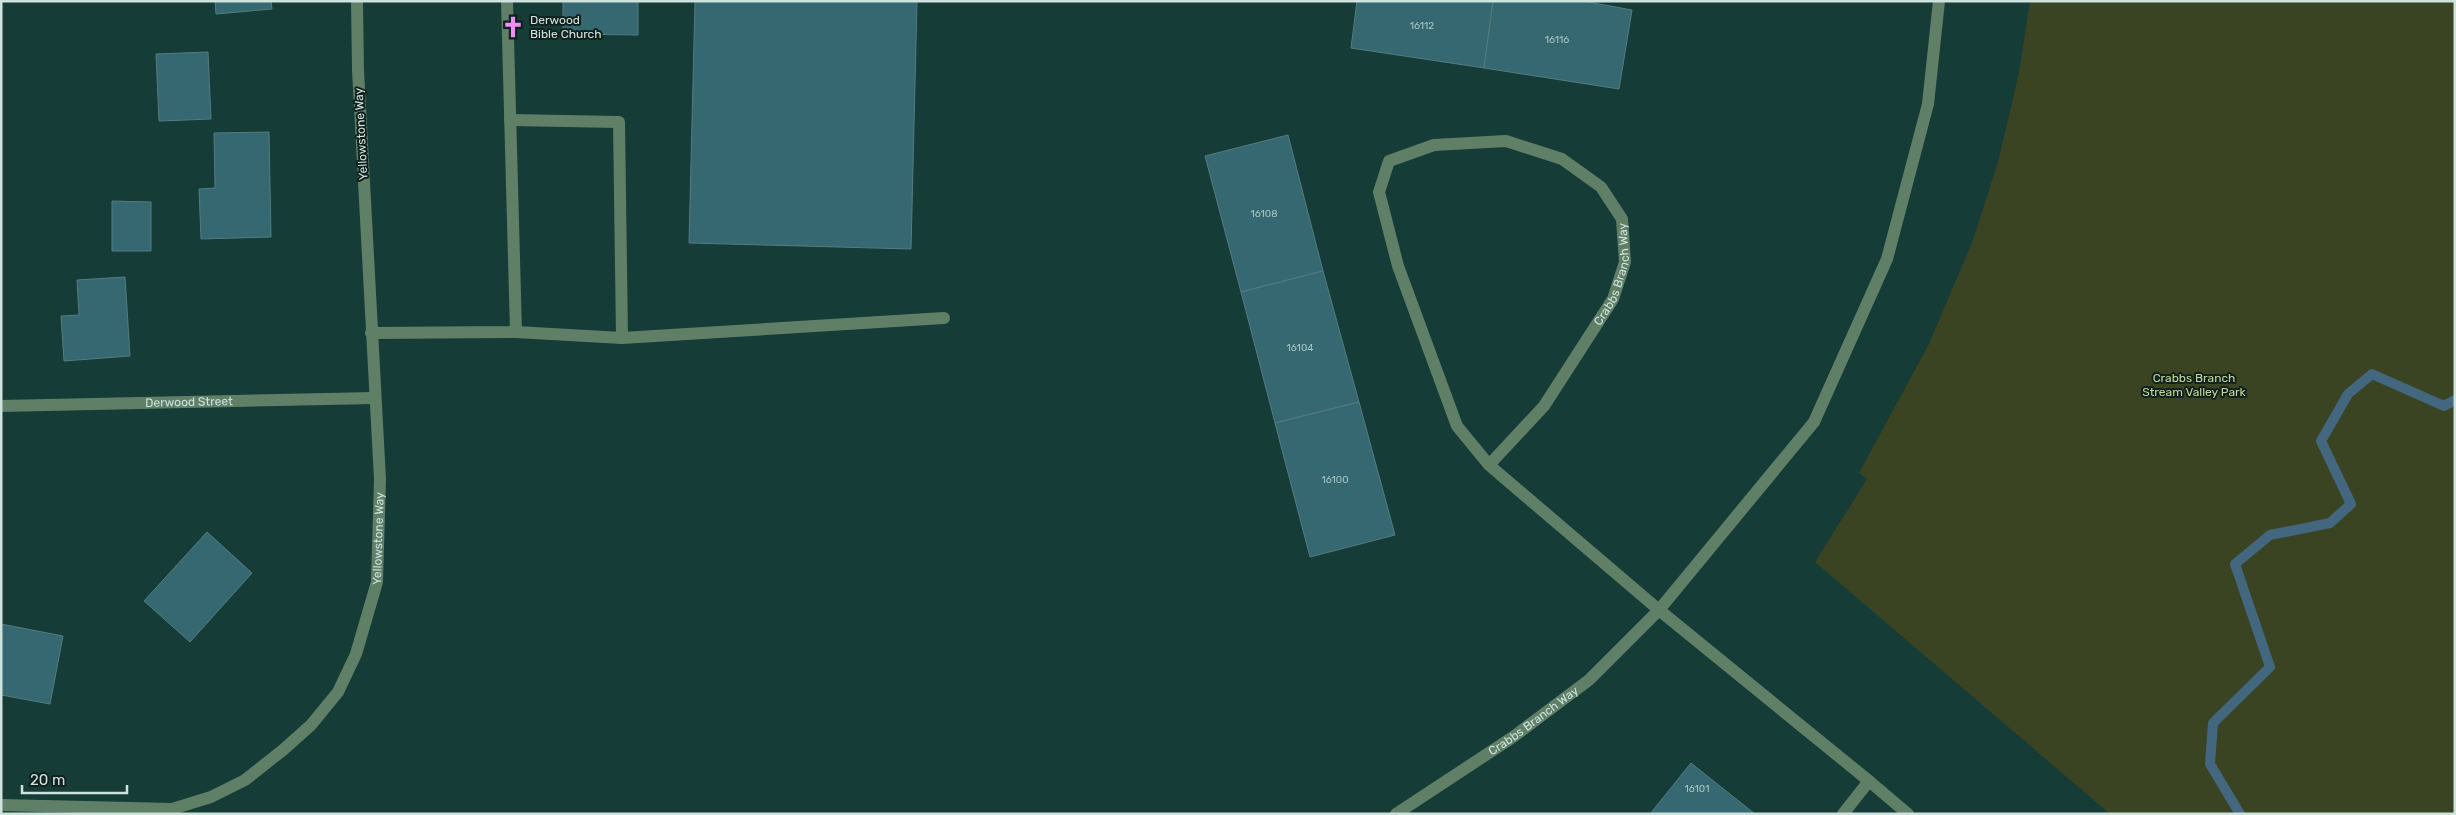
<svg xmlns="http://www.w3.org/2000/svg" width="2456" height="815" viewBox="0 0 2456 815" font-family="Rubik,sans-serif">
<rect width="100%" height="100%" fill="#153c36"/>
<!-- green -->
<polygon fill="#3a4423" points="2030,1 2455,1 2455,814 2110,814 1815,562 1867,479 1859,473 1929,344 1973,240 1998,162 2019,73"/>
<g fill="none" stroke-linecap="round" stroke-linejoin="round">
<!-- stream -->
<polyline stroke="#43677f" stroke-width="10" points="2240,814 2210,764 2213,723 2270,667 2235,564 2270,535 2330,523 2351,504 2321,441 2348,394 2372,374 2444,406 2455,400"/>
</g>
<!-- building -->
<g fill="#356870" stroke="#547c82">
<polygon points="215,1 271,1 272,9 216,14"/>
<polygon points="563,1 638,1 638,35 563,34"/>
<polygon points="695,1 917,1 911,249 689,243"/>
<polygon points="1357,1 1493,1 1484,68 1351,48"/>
<polygon points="1493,1 1583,1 1632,10 1619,89 1484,68"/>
<polygon points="208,52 211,119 159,121 156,54"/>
<polygon points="269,132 271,237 201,239 199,189 215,188 214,133"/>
<polygon points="1288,135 1323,271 1241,292 1205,156"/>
<polygon points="112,201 151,202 151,251 112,251"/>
<polygon points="1323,271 1359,402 1275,423 1241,292"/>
<polygon points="125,277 130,356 64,361 61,316 79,315 77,280"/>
<polygon points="1359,402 1395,535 1310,557 1275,423"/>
<polygon points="207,532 252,573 190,642 144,601"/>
<polygon points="1,624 63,636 50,704 1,695"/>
<polygon points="1691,763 1755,814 1650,814"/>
</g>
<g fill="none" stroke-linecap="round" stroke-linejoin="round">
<!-- minor -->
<g stroke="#607f67" stroke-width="12">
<polyline points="510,120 619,122 622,338 516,332"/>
<polyline points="371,333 516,332 507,1"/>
<polyline points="622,338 944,318"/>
<path id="s1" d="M1,406L374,398"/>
<path id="s2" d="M1489,465L1544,406L1613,299L1625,262L1622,219L1601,187L1562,159L1506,141L1434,145L1389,161L1379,192L1398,266L1457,426L1489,465L1659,610L1869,781"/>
<path id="s3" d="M1,805L172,809L211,797L245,780L283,750L311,725L338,692L356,654L377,582L380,479L358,70L357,1"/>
<path id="s4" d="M1396,814L1513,737L1589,680L1659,610L1814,422L1887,259L1928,104L1939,1"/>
<polyline points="1843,814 1869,781 1908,814"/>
</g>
</g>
<!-- icons -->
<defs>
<g id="church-bare" transform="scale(1.725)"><path d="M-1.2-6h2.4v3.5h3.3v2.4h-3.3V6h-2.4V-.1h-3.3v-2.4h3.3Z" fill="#f18bf5" stroke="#10201d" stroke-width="2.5" paint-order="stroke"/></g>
</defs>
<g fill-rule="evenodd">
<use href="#church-bare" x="513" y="27"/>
</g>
<g text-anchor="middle" stroke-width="4" stroke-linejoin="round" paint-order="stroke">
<!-- number labels -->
<g font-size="10" fill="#a8c4c2">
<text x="1422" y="29">16112</text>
<text x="1557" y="43">16116</text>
<text x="1264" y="217">16108</text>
<text x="1300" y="351">16104</text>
<text x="1335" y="483">16100</text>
<text x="1697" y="792">16101</text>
</g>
<!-- poi labels -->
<g font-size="12" fill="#cee3de" stroke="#10201d" text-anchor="start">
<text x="530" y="24">Derwood<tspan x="530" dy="14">Bible Church</tspan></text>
</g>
<!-- street labels -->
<g font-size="12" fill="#cee3de" stroke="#10201d">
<text transform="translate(361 134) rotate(-93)" y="4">Yellowstone Way</text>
<text dy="4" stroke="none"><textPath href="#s2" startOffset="232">Crabbs Branch Way</textPath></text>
<text dy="4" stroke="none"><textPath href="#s1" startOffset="188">Derwood Street</textPath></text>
<text dy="4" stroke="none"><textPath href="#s3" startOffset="539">Yellowstone Way</textPath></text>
<text dy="4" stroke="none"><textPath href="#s4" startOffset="166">Crabbs Branch Way</textPath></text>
</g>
<!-- park labels -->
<g font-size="12" fill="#c5d898" stroke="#10201d">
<text x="2194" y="382">Crabbs Branch<tspan x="2194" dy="14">Stream Valley Park</tspan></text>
</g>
</g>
<!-- border -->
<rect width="2456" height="815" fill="none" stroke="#cee3de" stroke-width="5"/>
<!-- scale -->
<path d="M22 785v8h105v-8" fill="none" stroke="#cee3de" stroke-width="2.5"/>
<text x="30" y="785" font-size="15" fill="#cee3de" stroke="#10201d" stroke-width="4" paint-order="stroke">20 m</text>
</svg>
